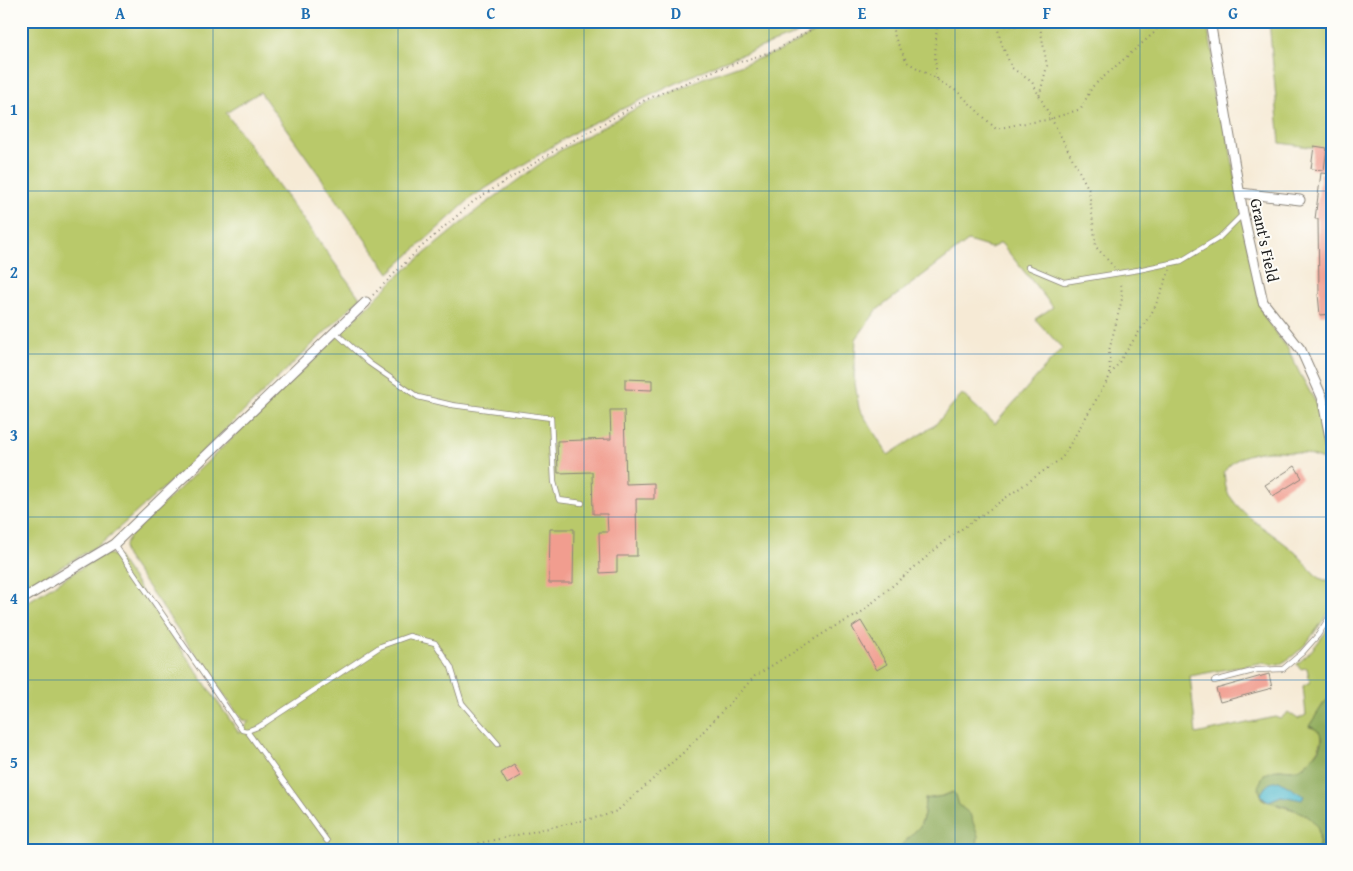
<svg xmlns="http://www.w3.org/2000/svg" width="1353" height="871" viewBox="0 0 1353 871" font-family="'Gentium Book Plus',serif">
<rect width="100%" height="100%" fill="#fdfcf7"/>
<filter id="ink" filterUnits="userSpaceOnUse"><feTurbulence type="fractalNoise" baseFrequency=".02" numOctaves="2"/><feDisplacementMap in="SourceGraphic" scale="10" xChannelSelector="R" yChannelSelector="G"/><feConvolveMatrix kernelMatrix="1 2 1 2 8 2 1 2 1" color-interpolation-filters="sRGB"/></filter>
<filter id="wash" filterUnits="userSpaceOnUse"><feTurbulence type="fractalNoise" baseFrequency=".0096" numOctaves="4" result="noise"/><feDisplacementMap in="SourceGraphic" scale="20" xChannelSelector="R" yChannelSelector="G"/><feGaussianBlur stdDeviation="1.12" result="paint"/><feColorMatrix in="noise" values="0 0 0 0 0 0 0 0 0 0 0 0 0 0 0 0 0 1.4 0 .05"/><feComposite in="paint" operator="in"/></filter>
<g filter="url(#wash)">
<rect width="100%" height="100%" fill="#f6ead5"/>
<!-- green -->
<g fill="#b9c96b" stroke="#6a7244" fill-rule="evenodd">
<polygon points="21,21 817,21 792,36 721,62 578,130 472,197 389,273 260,92 226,113 360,298 187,467 102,543 29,586 21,573"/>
<path d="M823,21H1206L1213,54L1211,80L1214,99L1222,106L1259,302L1264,316L1275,332L1287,347L1299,372L1315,401L1324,433L1326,461C1317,458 1308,454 1299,453C1274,449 1239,449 1224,472C1225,479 1225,489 1229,495C1246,521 1277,534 1299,556C1307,564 1313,576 1324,580C1325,580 1331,580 1332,581V608L1306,644L1293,656L1279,665L1260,663L1190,676L1196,734L1275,717L1280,719L1288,712L1298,719L1306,715L1303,686L1310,682L1307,668L1300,669L1297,664C1312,652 1322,638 1332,622V695L1324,703L1309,727C1313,728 1317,729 1320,732C1328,742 1307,767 1297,769C1291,771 1283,769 1277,769V805C1287,808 1306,812 1313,820C1320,826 1320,841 1318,850H978L977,846L978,836L965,811L958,805L956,795L953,792L943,796L925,799L924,815L920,826L897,850H21V606L105,553L118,557L239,733L249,721L242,720L126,556C122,546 126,543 131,535L323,351L398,276L477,210L552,155L633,110L703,78L780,51L826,26ZM968,241L991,248L1001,243L1053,307L1035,319L1062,348L995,424L962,394L935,425L888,455L859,408L854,377L856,339L877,310Z"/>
<polygon points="1269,21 1332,21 1332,150 1280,143"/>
</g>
<!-- forest -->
<g fill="#92ad5f" stroke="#57643e" fill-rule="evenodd">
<path d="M1332,695V850H1318C1328,812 1289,809 1263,800L1258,787L1264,774C1269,773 1274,770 1279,769C1285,769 1293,771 1299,769C1303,768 1308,762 1311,759C1323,746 1330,734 1309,726L1324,703ZM1265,787L1291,789L1303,796L1302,799L1281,796L1269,801Z"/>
<polygon points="953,792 956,795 959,805 970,814 978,836 977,846 978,850 897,850 920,826 924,815 925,799 943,796"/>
</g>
<!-- water -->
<path fill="#4eb8cc" stroke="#356a74" d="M1279,781L1304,796L1302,800L1281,796L1269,801L1265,799L1261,794C1266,785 1269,782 1279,781Z"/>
<g id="blocks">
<!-- building -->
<g fill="#f19d8f">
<polygon points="1314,146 1327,148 1324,170 1311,169"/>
<polygon points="1321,173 1332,174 1332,193 1328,226 1332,226 1332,282 1330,282 1332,314 1320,315 1318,294 1319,294 1318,219 1315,219"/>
<polygon points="625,379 652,380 652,390 625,389"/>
<polygon points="610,410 624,410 626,484 654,483 654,499 636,499 637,556 617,556 617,572 600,573 599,532 608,532 607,514 593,514 592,472 558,473 557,441 611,439"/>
<polygon points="1295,466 1302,478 1273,496 1265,485"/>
<polygon points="550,529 574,529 573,583 549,583"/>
<polygon points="861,621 887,664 877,670 852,627"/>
<polygon points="1269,674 1272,688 1220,702 1216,689"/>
<polygon points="514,765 521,776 507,784 501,773"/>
</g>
</g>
</g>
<g filter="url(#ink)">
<use href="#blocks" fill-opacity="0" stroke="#898378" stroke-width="1"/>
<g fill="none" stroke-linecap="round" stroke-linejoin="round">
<!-- service casing -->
<g stroke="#898378" stroke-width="6">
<g id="service">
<polyline points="1028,267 1064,282 1138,270 1181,261 1219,238 1243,214"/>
<polyline points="335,332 369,363 418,397 452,405 551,418 554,482 559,500 582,503"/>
<polyline points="114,544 242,730 247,731 260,726 381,646 409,636 435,643 451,667 462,703 498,744"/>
<polyline points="1214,681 1257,670 1283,669 1302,653 1318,635 1332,613"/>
<polyline points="247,731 327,841"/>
</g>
</g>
<!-- minor casing -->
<g stroke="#898378" stroke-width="11">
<g id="minor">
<polyline points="1210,21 1243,213 1263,302 1301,350 1322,397 1332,448"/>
<polyline points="1240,193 1300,200"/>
<polyline points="21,600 114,544 366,302"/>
</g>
</g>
<!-- path -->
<g stroke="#898378" stroke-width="2" stroke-dasharray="1 4" stroke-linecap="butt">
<polyline points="890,21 896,40 907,62 958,92 996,129 1019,124 1047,120 1081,109 1092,87 1155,32 1161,21"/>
<polyline points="956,21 983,26 1040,26 1060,21"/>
<polyline points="1039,21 1047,66 1039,97"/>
<polyline points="997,26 1002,45 1012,68 1032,82 1089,190 1096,247 1114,267"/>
<polyline points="937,79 935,58 937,21"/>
<polyline points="373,295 419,249 474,201 549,154 645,100 716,70 776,50 826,21"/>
<polyline points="1110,374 1109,351 1122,299 1121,281"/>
<polyline points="449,850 603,816 617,811 685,751 755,676 837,625 858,615 949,538 1062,458 1110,376 1154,309 1170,270"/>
</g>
<!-- service -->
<use href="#service" stroke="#fff" stroke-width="4.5"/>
<!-- minor -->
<use href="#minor" stroke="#fff" stroke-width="9"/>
</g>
</g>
<!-- grid -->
<path fill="none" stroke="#1f6fb2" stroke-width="1" stroke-opacity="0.55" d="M213,21V850M398,21V850M584,21V850M769,21V850M955,21V850M1140,21V850M21,191H1332M21,354H1332M21,517H1332M21,680H1332"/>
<g text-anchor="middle" stroke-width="4" stroke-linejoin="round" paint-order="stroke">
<!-- street labels -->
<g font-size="16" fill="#1c1c1c" stroke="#fdfcf7">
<text transform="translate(1265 240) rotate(78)" y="6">Grant's Field</text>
</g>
</g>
<!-- margin -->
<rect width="1353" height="871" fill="none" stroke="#fdfcf7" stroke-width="55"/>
<rect x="28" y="28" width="1298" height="816" fill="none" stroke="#1f6fb2" stroke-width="2"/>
<g font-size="16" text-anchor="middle" font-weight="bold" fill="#1f6fb2">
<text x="120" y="19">A</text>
<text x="306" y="19">B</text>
<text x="491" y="19">C</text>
<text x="676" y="19">D</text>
<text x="862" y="19">E</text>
<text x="1047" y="19">F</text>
<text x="1233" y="19">G</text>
<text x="14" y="115">1</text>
<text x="14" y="278">2</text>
<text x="14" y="441">3</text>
<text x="14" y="604">4</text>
<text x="14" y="768">5</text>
</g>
</svg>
